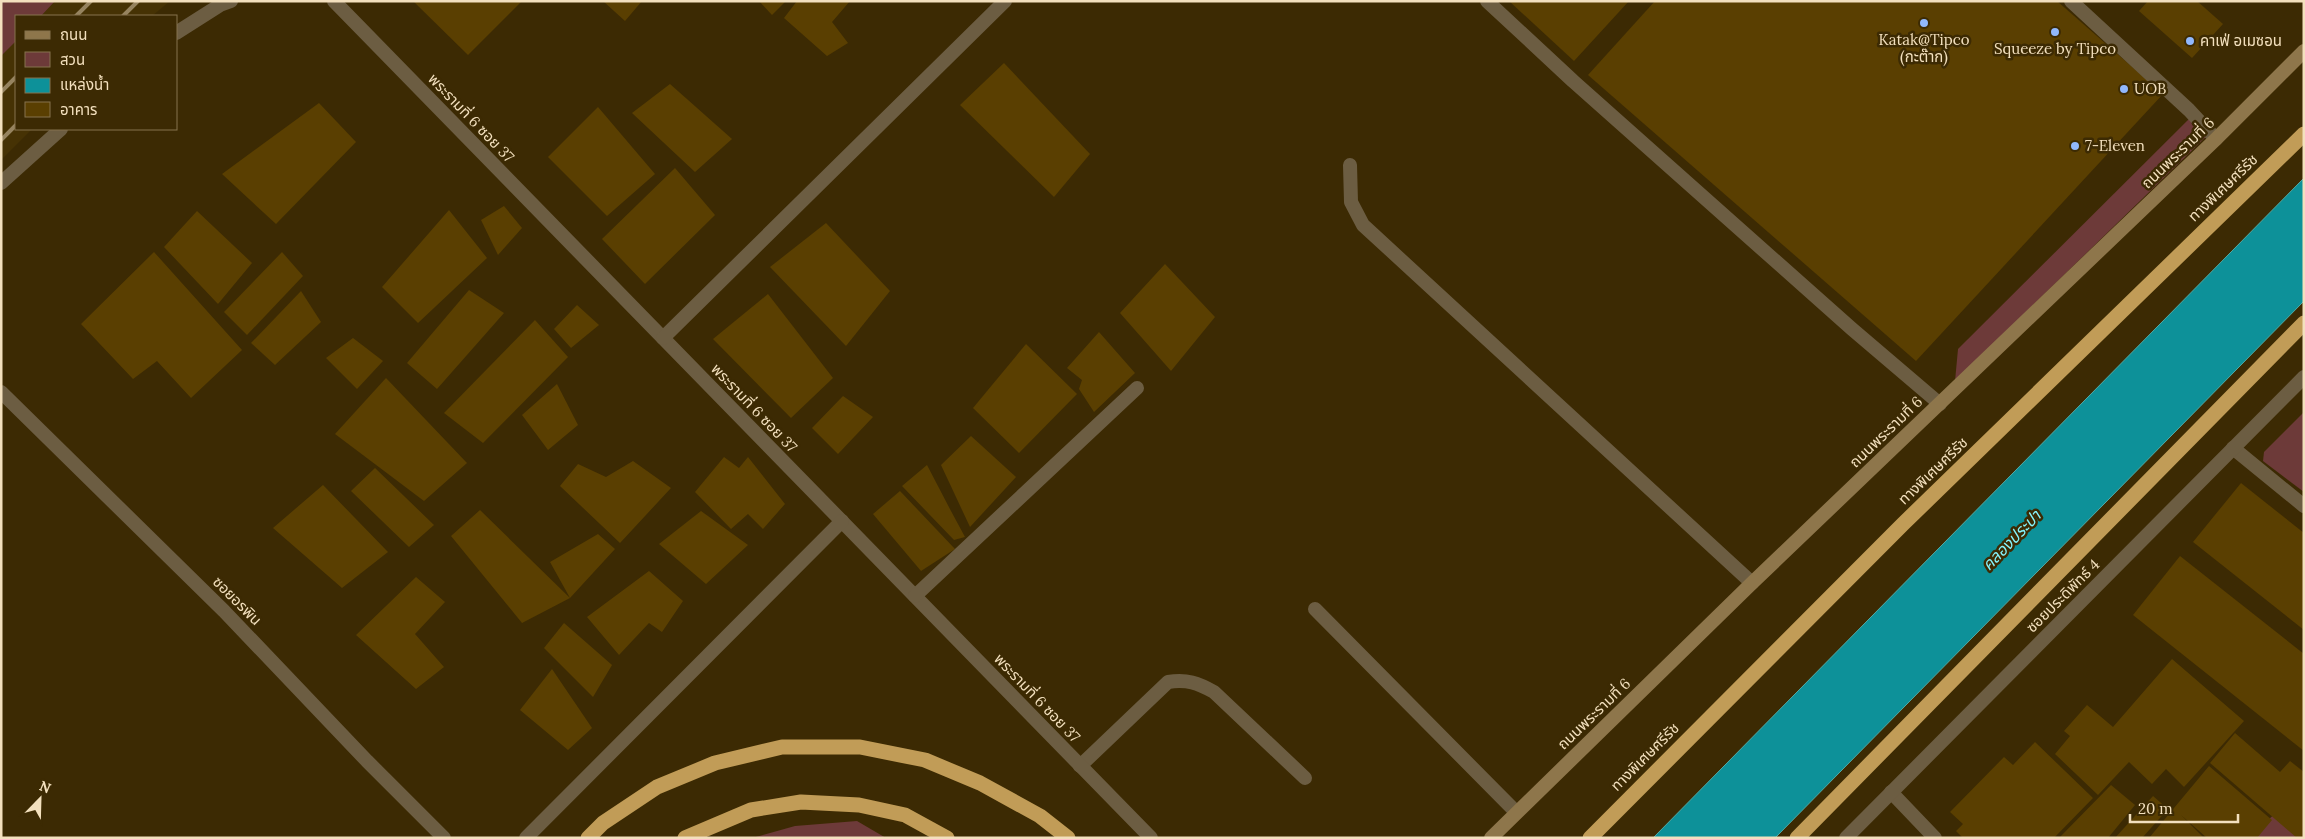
<svg xmlns="http://www.w3.org/2000/svg" width="2305" height="839" viewBox="0 0 2305 839" font-family="Lora,'Noto Sans Thai',serif">
<rect width="100%" height="100%" fill="#3c2a03"/>
<!-- built -->
<g fill="#463204">
<polygon points="55,1 170,1 152,16 41,16"/>
<polygon points="16,41 16,129 32,129 1,160 1,56"/>
</g>
<!-- green -->
<g fill="#6d3a39">
<polygon points="1,1 55,1 41,16 16,16 16,41 1,56"/>
<polygon points="2195,113 2215,128 1955,381 1958,349"/>
<polygon points="2304,412 2304,492 2263,461 2264,452"/>
<polygon points="2280,808 2304,838 2251,838"/>
<polygon points="857,821 886,838 752,838 795,826"/>
</g>
<!-- water -->
<polygon fill="#0d9199" stroke="#52a9a4" points="2304,178 2304,301 1775,838 1653,838"/>
<!-- building -->
<g fill="#5a3f01">
<polygon points="413,1 522,1 468,55"/>
<polygon points="603,1 642,1 625,21"/>
<polygon points="759,1 786,1 772,15"/>
<polygon points="797,1 850,1 832,22 848,43 827,56 784,18"/>
<polygon points="1509,1 1629,1 1574,61"/>
<polygon points="1655,1 2057,1 2163,94 1916,361 1588,75"/>
<polygon points="2148,1 2197,1 2223,24 2192,58 2139,11"/>
<polygon points="1004,63 1090,154 1054,197 960,105"/>
<polygon points="670,84 732,139 695,172 632,113"/>
<polygon points="319,103 356,142 276,224 222,174"/>
<polygon points="598,107 655,174 607,216 548,157"/>
<polygon points="675,168 715,215 645,284 602,239"/>
<polygon points="504,206 522,228 498,255 481,220"/>
<polygon points="449,210 487,258 418,323 382,287"/>
<polygon points="197,211 252,263 218,304 164,247"/>
<polygon points="826,223 890,291 846,346 770,267"/>
<polygon points="154,252 242,350 191,398 157,361 133,379 81,324"/>
<polygon points="282,252 303,276 247,335 224,312"/>
<polygon points="1165,264 1215,317 1171,371 1120,313"/>
<polygon points="469,290 504,313 437,389 407,363"/>
<polygon points="301,291 321,322 275,365 251,343"/>
<polygon points="768,294 833,378 791,418 713,339"/>
<polygon points="577,305 599,325 571,348 554,329"/>
<polygon points="535,320 568,357 483,443 444,413"/>
<polygon points="1099,332 1135,373 1094,412 1079,389 1082,380 1067,368"/>
<polygon points="353,338 383,361 357,389 326,358"/>
<polygon points="1026,344 1077,394 1019,453 973,408"/>
<polygon points="386,378 467,463 424,501 335,434"/>
<polygon points="557,384 578,425 548,450 522,415"/>
<polygon points="843,396 873,417 838,454 812,428"/>
<polygon points="971,436 1016,477 970,527 941,465"/>
<polygon points="724,457 739,468 748,457 785,504 763,529 748,514 731,529 695,492"/>
<polygon points="633,461 671,488 620,543 560,486 578,464 606,477"/>
<polygon points="927,465 951,511 965,537 954,540 902,486"/>
<polygon points="375,468 434,525 409,547 351,491"/>
<polygon points="2241,483 2304,533 2304,630 2193,542"/>
<polygon points="323,485 388,552 342,588 273,528"/>
<polygon points="900,491 955,549 921,571 873,514"/>
<polygon points="480,510 570,598 550,562 598,534 615,549 570,598 522,623 451,536"/>
<polygon points="701,511 748,545 706,584 659,544"/>
<polygon points="2180,556 2304,654 2304,751 2133,615"/>
<polygon points="649,571 683,601 662,632 649,623 619,655 587,617"/>
<polygon points="416,577 445,602 415,634 444,667 416,689 356,635"/>
<polygon points="564,623 612,665 593,697 544,648"/>
<polygon points="2172,659 2244,721 2184,787 2166,769 2152,784 2129,762 2098,795 2055,754 2070,736 2064,731 2087,705 2113,727"/>
<polygon points="552,669 592,728 568,750 520,710"/>
<polygon points="2235,733 2280,772 2290,761 2304,772 2304,838 2297,838 2210,763"/>
<polygon points="2035,742 2093,798 2054,838 1963,838 1956,831 1963,824 1950,812 2004,757 2013,765"/>
<polygon points="2209,766 2272,820 2257,838 2207,838 2181,815 2204,838 2149,838"/>
<polygon points="2111,785 2135,805 2108,838 2059,838"/>
<polygon points="2153,796 2168,809 2142,838 2115,838"/>
</g>
<g fill="none" stroke-linecap="round" stroke-linejoin="round">
<!-- service -->
<g stroke="#6c5d42" stroke-width="14">
<polyline points="1487,1 1573,81 1852,329 1940,404"/>
<polyline points="1315,609 1516,812"/>
<path d="M1080,766L1168,682C1187,679 1198,683 1214,692L1305,778"/>
</g>
<!-- minor -->
<g stroke="#6c5d42" stroke-width="14">
<polyline points="334,1 1151,838"/>
<polyline points="2071,1 2189,110 2216,139"/>
<polyline points="1350,165 1351,202 1363,225 1752,583"/>
<polyline points="663,338 1005,1"/>
<polyline points="1,392 224,611 367,761 444,838"/>
<polyline points="2233,448 2304,506"/>
<polyline points="915,596 1137,388"/>
<polyline points="1891,792 1935,838"/>
<polyline points="526,838 842,521"/>
</g>
<!-- tertiary -->
<g stroke="#6c5d42" stroke-width="14">
<polyline points="176,33 220,5 231,1"/>
<polyline points="1,183 61,129"/>
<polyline points="1846,838 2304,377"/>
</g>
<!-- secondary -->
<polyline stroke="#8e764b" stroke-width="14" points="1491,838 1752,583 2216,139 2304,51"/>
<!-- motorway -->
<g stroke="#c19c57" stroke-width="15">
<polyline points="588,838 603,823 657,787 715,763 782,747 860,747 925,760 980,783 1040,816 1068,838"/>
<polyline points="685,838 751,810 801,802 859,805 905,815 947,838"/>
<polyline points="1590,838 1903,524 2304,134"/>
<polyline points="1797,838 2304,323"/>
</g>
<!-- rail -->
<g stroke="#96835f" stroke-width="4">
<polyline points="76,16 91,1"/>
<polyline points="123,16 138,1"/>
<polyline points="1,92 16,77"/>
<polyline points="1,140 16,125"/>
</g>
</g>
<!-- markers -->
<g fill="#91b8fd" stroke="#3c2a03" stroke-width="2">
<circle cx="1924" cy="23" r="5"/>
<circle cx="2055" cy="32" r="5"/>
<circle cx="2190" cy="41" r="5"/>
<circle cx="2124" cy="89" r="5"/>
<circle cx="2075" cy="146" r="5"/>
</g>
<g text-anchor="middle" stroke-width="5" stroke-linejoin="round" paint-order="stroke">
<!-- poi labels -->
<g font-size="15" fill="#f3e0be" stroke="#3c2a03" text-anchor="start">
<text x="1924" y="45" text-anchor="middle">Katak@Tipco<tspan x="1924" dy="17">(กะต๊าก)</tspan></text>
<text x="2200" y="46">คาเฟ่ อเมซอน</text>
<text x="2055" y="54" text-anchor="middle">Squeeze by Tipco</text>
<text x="2134" y="94">UOB</text>
<text x="2085" y="151">7-Eleven</text>
</g>
<!-- street labels -->
<g font-size="15" fill="#f3e0be" stroke="#3c2a03">
<text transform="translate(471 118) rotate(46)" y="5">พระรามที่ 6 ซอย 37</text>
<text transform="translate(2178 153) rotate(-44)" y="5">ถนนพระรามที่ 6</text>
<text transform="translate(2223 188) rotate(-44)" y="5">ทางพิเศษศรีรัช</text>
<text transform="translate(754 408) rotate(46)" y="5">พระรามที่ 6 ซอย 37</text>
<text transform="translate(1886 432) rotate(-44)" y="5">ถนนพระรามที่ 6</text>
<text transform="translate(1933 471) rotate(-44)" y="5">ทางพิเศษศรีรัช</text>
<text transform="translate(2063 596) rotate(-45)" y="5">ซอยประดิพัทธ์ 4</text>
<text transform="translate(237 601) rotate(45)" y="5">ซอยอรพิน</text>
<text transform="translate(1037 698) rotate(46)" y="5">พระรามที่ 6 ซอย 37</text>
<text transform="translate(1594 714) rotate(-44)" y="5">ถนนพระรามที่ 6</text>
<text transform="translate(1645 757) rotate(-45)" y="5">ทางพิเศษศรีรัช</text>
</g>
<!-- water labels -->
<g font-size="16" font-style="italic" fill="#85f5fe" stroke="#3c2a03">
<text transform="translate(2011 540) rotate(-46)" y="6">คลองประปา</text>
</g>
</g>
<!-- border -->
<rect width="2305" height="839" fill="none" stroke="#f3e0be" stroke-width="5"/>
<!-- legend -->
<rect x="15" y="15" width="162" height="115" fill="#3c2a03" stroke="#85734e"/>
<rect x="25" y="31" width="25" height="8" fill="#8e764b" stroke="#85734e"/>
<text x="60" y="40" font-size="15" fill="#f3e0be">ถนน</text>
<rect x="25" y="52" width="25" height="15" fill="#6d3a39" stroke="#85734e"/>
<text x="60" y="65" font-size="15" fill="#f3e0be">สวน</text>
<rect x="25" y="78" width="25" height="15" fill="#0d9199" stroke="#85734e"/>
<text x="60" y="90" font-size="15" fill="#f3e0be">แหล่งน้ำ</text>
<rect x="25" y="102" width="25" height="15" fill="#5a3f01" stroke="#85734e"/>
<text x="60" y="115" font-size="15" fill="#f3e0be">อาคาร</text>
<!-- north arrow -->
<g transform="translate(40 799) rotate(23)" stroke="#3c2a03" stroke-width="4" paint-order="stroke">
<path d="M0-4L9 19L0 12L-9 19Z" fill="#f3e0be"/>
<text y="-8" font-size="14" font-weight="bold" text-anchor="middle" fill="#f3e0be">N</text>
</g>
<!-- scale -->
<path d="M2130 814v8h108v-8" fill="none" stroke="#f3e0be" stroke-width="2.5"/>
<text x="2138" y="814" font-size="15" fill="#f3e0be" stroke="#3c2a03" stroke-width="4" paint-order="stroke">20 m</text>
</svg>
